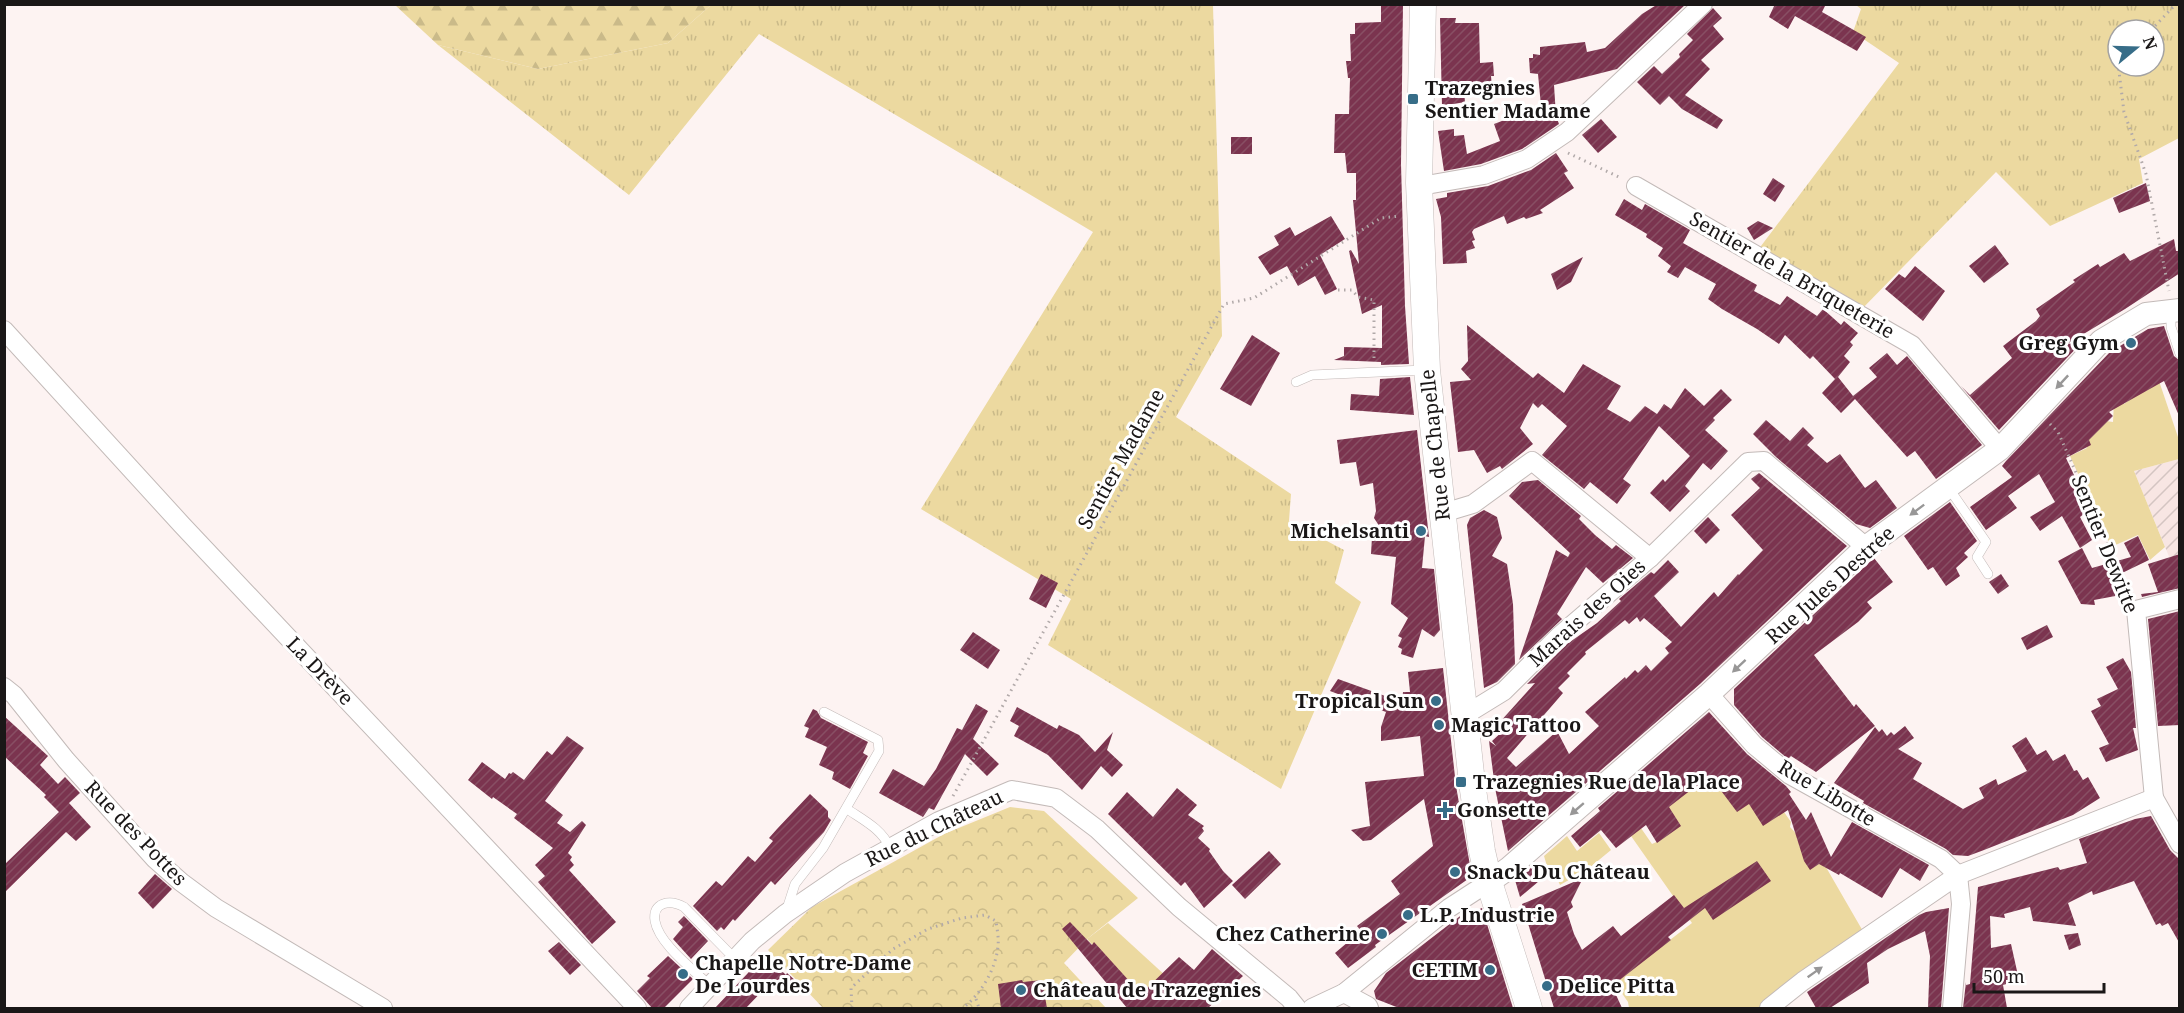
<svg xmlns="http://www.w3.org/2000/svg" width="2184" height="1013" viewBox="0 0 2184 1013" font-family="'Noto Serif',serif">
<defs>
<pattern id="industrial-furrows" width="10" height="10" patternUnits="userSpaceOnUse" patternTransform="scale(1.5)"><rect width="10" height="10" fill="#f8e6e3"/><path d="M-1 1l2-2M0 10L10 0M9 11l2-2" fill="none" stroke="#d4c5c2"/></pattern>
<pattern id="grass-tufts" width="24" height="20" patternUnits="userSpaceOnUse" patternTransform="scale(1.5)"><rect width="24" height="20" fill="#ecd9a0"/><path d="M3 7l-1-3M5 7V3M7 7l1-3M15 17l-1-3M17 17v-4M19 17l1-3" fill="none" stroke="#caba89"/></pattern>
<pattern id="forest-firs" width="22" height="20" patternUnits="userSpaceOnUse" patternTransform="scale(1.5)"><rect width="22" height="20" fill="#ecd9a0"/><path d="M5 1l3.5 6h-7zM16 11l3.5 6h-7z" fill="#caba89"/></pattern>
<pattern id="park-crowns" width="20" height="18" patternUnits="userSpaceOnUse" patternTransform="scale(1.5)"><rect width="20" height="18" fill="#ecd9a0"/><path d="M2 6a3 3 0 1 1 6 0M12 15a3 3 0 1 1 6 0" fill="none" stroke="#caba89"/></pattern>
<pattern id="building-hatch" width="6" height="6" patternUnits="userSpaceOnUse" patternTransform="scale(1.5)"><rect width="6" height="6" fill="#7b344f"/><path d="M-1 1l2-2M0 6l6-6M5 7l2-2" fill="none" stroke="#884f64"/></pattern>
</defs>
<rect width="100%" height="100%" fill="#fdf3f2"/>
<!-- industrial -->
<polygon fill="url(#industrial-furrows)" points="2179,459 2179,581 2134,471"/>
<!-- grass -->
<g fill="url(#grass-tufts)" fill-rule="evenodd">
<polygon points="711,5 1213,5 1222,336 1176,417 1291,494 1289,521 1344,550 1335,583 1361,602 1281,789 1048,645 1071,599 921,509 1093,232 759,34 629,195 438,45 538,69 668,43"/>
<path d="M1856,5H2179V138L2139,159L2143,183L2050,226L1996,172L1858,313L1755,254L1899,63L1853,32L1861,9ZM2118,30H2154V66H2118Z"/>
</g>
<!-- forest -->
<polygon fill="url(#forest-firs)" points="395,5 711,5 668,43 538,69 438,45"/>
<!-- park -->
<polygon fill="url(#park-crowns)" points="1010,807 1044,811 1138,898 1087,939 1064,963 1106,1008 823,1008 768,950 812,907 944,834"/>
<!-- garden -->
<g fill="#ecd9a0">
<polygon points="2158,378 2179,440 2179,459 2134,471 2165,547 2150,560 2138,535 2111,547 2070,456 2087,448 2083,437 2106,421 2113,422 2114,401 2120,398 2124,404"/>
<polygon points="1702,775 1777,802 1791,822 1790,827 1823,862 1864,933 1804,972 1758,1008 1629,1008 1628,1002 1619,989 1610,986 1692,923 1624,826 1634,818 1652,844 1661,840 1665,809"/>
<polygon points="1599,833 1611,850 1588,869 1560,885 1555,874 1550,876 1544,856 1567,836 1577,851"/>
<polygon points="1108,923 1167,977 1143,999 1087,939"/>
</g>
<!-- building -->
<g fill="url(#building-hatch)" fill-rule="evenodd">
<polygon points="1381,4 1403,4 1401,164 1405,306 1409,364 1381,365 1381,362 1334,360 1344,356 1344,347 1382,348 1382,305 1362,314 1349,251 1351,250 1359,264 1353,200 1356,200 1356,173 1347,173 1345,153 1334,153 1335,114 1349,114 1350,78 1348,78 1346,61 1351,61 1350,34 1355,34 1355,23 1381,22"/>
<polygon points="1658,4 1686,4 1617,69 1554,85 1556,116 1559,124 1522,149 1481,164 1444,171 1438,131 1454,129 1454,136 1464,135 1467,154 1500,141 1494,124 1541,106 1538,74 1530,73 1529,58 1533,58 1533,54 1540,55 1540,47 1585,42 1587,52 1605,48 1642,14"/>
<polygon points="1775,4 1826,4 1822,12 1866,37 1857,51 1795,16 1788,29 1769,17"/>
<polygon points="1713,8 1722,18 1713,26 1724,39 1701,60 1710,69 1685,95 1723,120 1717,129 1682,109 1669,96 1660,105 1637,82 1654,66 1662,74 1680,57 1679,54 1693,40 1687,34"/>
<polygon points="1440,18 1456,18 1455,23 1479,23 1480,63 1493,62 1494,76 1491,76 1492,88 1464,91 1465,102 1442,106"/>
<polygon points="1601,119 1617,137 1598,153 1582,135"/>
<rect x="1231" y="137" width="21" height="17"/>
<polygon points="1556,153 1568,171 1564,173 1574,188 1540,210 1543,213 1526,219 1524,217 1507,224 1504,216 1474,229 1472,232 1475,240 1472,241 1475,248 1466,251 1467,263 1443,264 1441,217 1436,199 1447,197 1447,193 1488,186 1531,170"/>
<polygon points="1773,178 1785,186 1775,202 1763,194"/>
<polygon points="2146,183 2150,201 2119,213 2113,198"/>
<polygon points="1624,199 1642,210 1645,204 1690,230 1683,243 1757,285 1754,291 1780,305 1787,296 1817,316 1823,309 1841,325 1844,321 1858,333 1850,342 1853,345 1844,356 1850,362 1838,377 1853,396 1877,377 1869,368 1887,353 1897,365 1907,356 1982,445 1936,479 1915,451 1907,457 1855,399 1841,413 1822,393 1835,379 1813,356 1810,359 1785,335 1779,344 1757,329 1722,309 1708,299 1716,284 1685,267 1678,278 1667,272 1671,266 1658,256 1663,248 1646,237 1647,234 1615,215"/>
<polygon points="1331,216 1345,239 1320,255 1337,289 1325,295 1315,276 1298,286 1287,266 1270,275 1258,257 1279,245 1274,236 1290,227 1295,236"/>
<polygon points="1758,221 1773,228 1754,240 1747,228"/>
<polygon points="2174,239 2176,251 2180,251 2180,273 2125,309 2067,344 2082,342 1999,430 1961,386 1970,395 2012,358 2003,346 2036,321 2040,316 2036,309 2075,282 2073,280 2098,264 2100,267 2124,253 2130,261"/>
<polygon points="1995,245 2009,264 1984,283 1969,266"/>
<polygon points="1583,257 1571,282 1557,290 1551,274"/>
<polygon points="1915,266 1945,291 1923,321 1885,289 1899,274 1905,278"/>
<polygon points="1467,325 1533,378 1538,373 1564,393 1583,364 1612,381 1621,386 1607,409 1630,422 1645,406 1657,414 1664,404 1671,409 1685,388 1704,406 1721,389 1732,400 1713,418 1715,420 1705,430 1728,451 1711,470 1703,463 1685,486 1690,491 1670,512 1650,493 1663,479 1665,482 1690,456 1659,426 1623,479 1631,485 1617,504 1590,482 1584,489 1542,455 1567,426 1542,404 1538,408 1533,403 1520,428 1533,444 1502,469 1500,466 1487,473 1474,450 1458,452 1450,382 1471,380 1461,369 1468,361"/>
<polygon points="2164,326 2174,356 2180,361 2180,418 2164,381 2109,412 2113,416 2089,440 2091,445 2066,458 2090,509 2080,517 2092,540 2080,548 2062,516 2040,531 2030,517 2055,502 2039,474 2008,496 2017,508 1986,530 1970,507 2012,477 2002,466 2006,461 2110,352 2148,329"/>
<polygon points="1252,335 1280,353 1251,406 1220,389"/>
<polygon points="1410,377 1414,415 1350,410 1351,394 1379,396 1380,379"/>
<polygon points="1766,420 1790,441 1803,427 1814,438 1807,445 1827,463 1840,454 1865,488 1876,480 1897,508 1870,528 1856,524 1776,457 1753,434"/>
<polygon points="1417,430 1429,537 1425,536 1422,568 1434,569 1440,630 1434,637 1422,629 1413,658 1401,654 1402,649 1398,647 1402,638 1398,636 1408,618 1391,604 1396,557 1371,554 1372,537 1387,538 1374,518 1376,511 1373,483 1360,486 1356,462 1340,464 1337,440"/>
<path d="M1759,473L1847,546L1700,684L1508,851L1495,788L1489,741L1496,746L1492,741L1505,729L1499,723L1535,683L1527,684L1567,644L1597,623L1621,601L1619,599L1651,572L1654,574L1668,560L1679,572L1654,596L1681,627L1714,592L1718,597L1738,574L1739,575L1763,550L1731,515L1760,488L1751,479ZM1637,617L1640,622L1644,618L1672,642L1665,648L1669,653L1651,671L1646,665L1638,673L1635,670L1626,679L1625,677L1585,712L1599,726L1569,754L1557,731L1516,767L1507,758L1563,693L1558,688L1570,676L1567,673L1586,654L1585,652L1625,620L1629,624Z"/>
<polygon points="1538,480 1581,516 1579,519 1595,535 1612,549 1616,545 1633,558 1603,583 1586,567 1557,614 1562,619 1519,660 1556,550 1568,557 1570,553 1509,496 1522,482"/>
<polygon points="1950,502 1977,541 1964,553 1968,557 1956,568 1960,576 1946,586 1933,567 1928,570 1904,536"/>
<polygon points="1484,510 1497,517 1502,538 1492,556 1507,564 1513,604 1515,664 1497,682 1484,688 1467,525 1470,518"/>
<polygon points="1708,517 1720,530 1706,544 1694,531"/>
<polygon points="2138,536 2149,560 2120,574 2126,594 2094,600 2095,605 2081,604 2058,561 2082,548 2092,568 2131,557 2124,543"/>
<polygon points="2180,554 2180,588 2142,597 2141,594 2158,592 2148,564"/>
<polygon points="1874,558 1893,582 1867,602 1872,608 1858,622 1814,655 1854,707 1856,704 1875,726 1816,772 1791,756 1788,759 1762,737 1734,705 1734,689"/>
<polygon points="1041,574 1058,583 1046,608 1029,599"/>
<polygon points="2001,574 2009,586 1998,594 1989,582"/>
<polygon points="2180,611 2180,725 2158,726 2148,619"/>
<polygon points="2047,625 2053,637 2027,650 2021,638"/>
<polygon points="973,632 1000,650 988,669 960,650"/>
<polygon points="2123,658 2131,672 2136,728 2133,728 2138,750 2106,762 2099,748 2109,744 2091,711 2101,706 2097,699 2118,689 2106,667"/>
<polygon points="1443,668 1456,786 1471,871 1468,879 1375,945 1376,947 1348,968 1335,953 1361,931 1357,926 1400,894 1391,881 1433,846 1424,799 1371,840 1363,841 1351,830 1370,826 1365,782 1424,776 1420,736 1381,741 1381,727 1386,712 1330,691 1338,679 1402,702 1403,692 1410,692 1408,672"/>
<polygon points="976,704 988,711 973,739 999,764 987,776 965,754 934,810 929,808 923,817 879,793 893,769 924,786 936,769 957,728 962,730"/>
<polygon points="1017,707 1057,729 1059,725 1079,735 1095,752 1113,732 1107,750 1123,765 1112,777 1101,766 1082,790 1048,755 1014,736 1019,726 1010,721"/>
<polygon points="813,709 817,711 821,718 868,742 863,753 868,756 850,789 832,779 834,772 819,765 827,747 805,737 809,728 804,726"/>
<polygon points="1709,712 1747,754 1786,786 1791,792 1789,794 1806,820 1811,812 1831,857 1852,822 1929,865 1920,881 1900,868 1882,898 1840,873 1839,875 1819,864 1810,870 1804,861 1788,810 1763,826 1749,804 1737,812 1713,780 1699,789 1696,786 1669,807 1681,826 1657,843 1646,825 1616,848 1601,830 1580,847 1571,836 1600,811 1598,808"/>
<polygon points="4,716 48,756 40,765 58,784 65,777 80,793 69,803 91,827 76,841 66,832 4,893 4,865 59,812 44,797 46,795 4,756"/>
<polygon points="1905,726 1914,738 1898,749 1922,763 1913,779 1963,809 1984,798 1979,788 1996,779 1998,785 2027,771 2012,746 2026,737 2037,755 2046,750 2053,761 2065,754 2074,771 2077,770 2083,780 2088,777 2100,798 2073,815 1984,850 1968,856 1953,855 1946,849 1863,803 1864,801 1834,783 1875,727 1879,732 1882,729 1887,736 1891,732 1894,735"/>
<polygon points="567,736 584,748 545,801 563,815 557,823 570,832 582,821 586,825 568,853 572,857 570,860 574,865 569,870 616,922 592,944 538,882 545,876 535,865 553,848 514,818 517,814 493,797 492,799 468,780 482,762 505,779 509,773 511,774 513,772 524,780 547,751 552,755"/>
<polygon points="1177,788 1197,805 1188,815 1204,826 1202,828 1204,831 1198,838 1210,849 1209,851 1223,871 1233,881 1204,908 1185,882 1181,886 1108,814 1127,792 1153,817"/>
<polygon points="810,794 828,811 828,817 831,820 824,832 775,885 771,881 735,921 733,919 724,930 721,927 717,931 693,906 716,881 722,886 748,856 755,862 773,841 769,838 777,829"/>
<polygon points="2151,816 2170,850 2180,860 2180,944 2168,923 2162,926 2160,923 2156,925 2134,881 2093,895 2092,891 2068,903 2076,926 2033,921 2030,907 2004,914 2005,918 1990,916 1991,948 2011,944 2019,980 2003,985 2007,1008 1963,1008 1966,982 1966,985 1970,984 1978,887 2058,867 2060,870 2087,863 2079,839 2135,819"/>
<polygon points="1269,851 1281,864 1245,899 1232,885"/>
<polygon points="1757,861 1771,881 1713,920 1705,908 1668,937 1671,940 1612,986 1622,1008 1554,1008 1522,904 1583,878 1571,902 1573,907 1567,912 1574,934 1582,950 1613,926 1621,936 1674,895 1684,908"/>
<polygon points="1536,864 1545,876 1520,897 1515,880"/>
<polygon points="155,874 172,889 153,909 138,893"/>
<polygon points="1482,908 1513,1008 1399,1008 1376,999 1374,991 1386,973 1464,913 1466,915"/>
<polygon points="1949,908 1941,1008 1928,1008 1930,956 1925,931 1888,949 1867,963 1869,983 1830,1008 1816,1008 1807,992 1810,990 1919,915 1926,912"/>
<polygon points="684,916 708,941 691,959 673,939 683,927 678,922"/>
<polygon points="1070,922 1092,945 1094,942 1141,994 1179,957 1194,970 1212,949 1243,976 1208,1008 1127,1008 1062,929"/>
<polygon points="2078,933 2081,945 2069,950 2064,935"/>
<polygon points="559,942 581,965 570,975 548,951"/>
<polygon points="765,955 786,975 787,973 797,982 786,994 772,981 746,1008 715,1008"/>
<polygon points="668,956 693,979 664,1008 652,1008 637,991 650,978 647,976"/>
<polygon points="1022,980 1023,982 1042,980 1047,1008 1001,1008 998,984"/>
</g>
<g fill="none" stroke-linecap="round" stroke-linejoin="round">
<!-- service casing -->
<g stroke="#c3bab8" stroke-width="10">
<g id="service">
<polyline points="2171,311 2171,327 2180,354"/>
<polyline points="1296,382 1312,375 1424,370"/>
<polyline points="1948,487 1986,542 1977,557 1988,574"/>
<path d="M847,809C863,820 882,829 890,848"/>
<polyline points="786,912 795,884 823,848 879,751 878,740 824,712"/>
<path d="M710,986C693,969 659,944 655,921C652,902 670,899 684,907L735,959"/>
</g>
</g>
<!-- minor casing -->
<g stroke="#c3bab8" stroke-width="20">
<g id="minor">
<polyline points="1419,183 1432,184 1484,175 1527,159 1567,132 1703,4"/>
<polyline points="1636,186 1912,345 2000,449"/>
<polyline points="4,330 182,525 637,1008"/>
<polyline points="1443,513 1473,504 1532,461 1650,558 1559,636 1504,691 1465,715"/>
<polyline points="1650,558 1748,462 1764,461 1866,547"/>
<polyline points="4,687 14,695 66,760 155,859 181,882 216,908 383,1008"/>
<polyline points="1709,694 1754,745 1790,775 1941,859 1958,875"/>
<polyline points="2154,798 2136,610 2180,599"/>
<polyline points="1344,993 1368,1006 1369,1008"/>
<polyline points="689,1008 752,941 785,914 845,873 939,821 1012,790 1056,798 1097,829 1179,907 1289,998 1297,1008"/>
<polyline points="1312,1008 1344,993 1449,908 1489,882"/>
<polyline points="1769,1008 1803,981 1958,875 2154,798 2180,844"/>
<polyline points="1952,1008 1961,904 1958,875"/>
</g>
</g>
<!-- tertiary casing -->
<g stroke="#c3bab8" stroke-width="24">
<polyline id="tertiary" points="1489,882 1509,868 1709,694 1866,547 2000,449 2101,341 2146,314 2180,310"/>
</g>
<!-- secondary casing -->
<g stroke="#c3bab8" stroke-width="27">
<polyline id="secondary" points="1423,4 1419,183 1427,370 1472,783 1482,851 1489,882 1529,1008"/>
</g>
<!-- path -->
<g stroke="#b1a9a9" stroke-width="3" stroke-dasharray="1.5 4.5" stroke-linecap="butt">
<polyline points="2151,30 2176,4"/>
<polyline points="2118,63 2124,112 2146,174 2169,291"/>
<polyline points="1568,153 1621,178"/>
<polyline points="1338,290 1352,290 1358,297 1374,300 1374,360"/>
<polyline points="2050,424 2058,432 2130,594"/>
<polyline points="953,796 1224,304 1254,298 1381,218 1400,216"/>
<polyline points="976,999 979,1008"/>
<path d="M852,1008L851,988L893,949L928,929L962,918L985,915L996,921C997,929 999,938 998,946C996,969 981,994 963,1008"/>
</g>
<!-- service -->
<use href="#service" stroke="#fff" stroke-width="9"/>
<!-- minor -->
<use href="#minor" stroke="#fff" stroke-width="18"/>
<!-- tertiary -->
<use href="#tertiary" stroke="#fff" stroke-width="22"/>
<!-- secondary -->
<use href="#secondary" stroke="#fff" stroke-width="26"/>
</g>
<!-- one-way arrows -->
<defs><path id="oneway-solid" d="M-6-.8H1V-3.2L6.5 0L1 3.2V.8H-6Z" transform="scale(1.5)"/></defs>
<g fill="#989797">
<use href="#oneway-solid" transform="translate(2062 382) rotate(133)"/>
<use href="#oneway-solid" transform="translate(1917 510) rotate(143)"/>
<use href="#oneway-solid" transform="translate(1739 666) rotate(137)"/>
<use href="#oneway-solid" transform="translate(1577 809) rotate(139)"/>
<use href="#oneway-solid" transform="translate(1815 972) rotate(-35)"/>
</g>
<!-- markers -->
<g fill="#376d88" stroke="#fff" stroke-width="2">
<rect x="1407" y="93" width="12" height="12" rx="3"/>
<circle cx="2131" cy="343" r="6"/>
<circle cx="1421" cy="531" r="6"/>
<circle cx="1436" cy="701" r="6"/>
<circle cx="1439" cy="725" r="6"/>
<rect x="1455" y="776" width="12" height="12" rx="3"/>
<path d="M1442 801h6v6h6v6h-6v6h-6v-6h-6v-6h6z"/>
<circle cx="1455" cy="872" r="6"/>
<circle cx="1408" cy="915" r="6"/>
<circle cx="1382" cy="934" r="6"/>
<circle cx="1490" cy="970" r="6"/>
<circle cx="683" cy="974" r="6"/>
<circle cx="1547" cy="986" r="6"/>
<circle cx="1021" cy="990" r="6"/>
</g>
<g text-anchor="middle" stroke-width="6" stroke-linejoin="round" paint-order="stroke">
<!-- poi labels -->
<g font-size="20" font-weight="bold" fill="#1a1717" stroke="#fff" text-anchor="start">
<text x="1425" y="95">Trazegnies<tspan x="1425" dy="23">Sentier Madame</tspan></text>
<text x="2119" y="350" text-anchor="end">Greg Gym</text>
<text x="1409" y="538" text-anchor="end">Michelsanti</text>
<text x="1424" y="708" text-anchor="end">Tropical Sun</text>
<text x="1451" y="732">Magic Tattoo</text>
<text x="1473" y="789">Trazegnies Rue de la Place</text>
<text x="1457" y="817">Gonsette</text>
<text x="1467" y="879">Snack Du Château</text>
<text x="1420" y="922">L.P. Industrie</text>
<text x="1370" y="941" text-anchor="end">Chez Catherine</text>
<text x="695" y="970">Chapelle Notre-Dame<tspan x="695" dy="23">De Lourdes</tspan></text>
<text x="1478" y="977" text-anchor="end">CETIM</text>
<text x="1559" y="993">Delice Pitta</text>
<text x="1033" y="997">Château de Trazegnies</text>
</g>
<!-- street labels -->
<g font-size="20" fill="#1a1717" stroke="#fff">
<text transform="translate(1792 275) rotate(30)" y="7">Sentier de la Briqueterie</text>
<text transform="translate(1435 445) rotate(-96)" y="7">Rue de Chapelle</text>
<text transform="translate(1121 459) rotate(-61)" y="7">Sentier Madame</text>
<text transform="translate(2105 544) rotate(68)" y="7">Sentier Dewitte</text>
<text transform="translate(1830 585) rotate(-42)" y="7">Rue Jules Destrée</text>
<text transform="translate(1587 613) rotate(-42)" y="7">Marais des Oies</text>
<text transform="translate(320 671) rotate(46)" y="7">La Drève</text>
<text transform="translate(1827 793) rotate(31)" y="7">Rue Libotte</text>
<text transform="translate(934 828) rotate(-26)" y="7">Rue du Château</text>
<text transform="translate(136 833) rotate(46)" y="7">Rue des Pottes</text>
</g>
</g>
<!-- border -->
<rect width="2184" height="1013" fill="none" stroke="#1a1717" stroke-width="12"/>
<!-- north arrow -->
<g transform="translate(2136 48) rotate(71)"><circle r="28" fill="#ffffff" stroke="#a3a2a2" stroke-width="1.5"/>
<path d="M0-4.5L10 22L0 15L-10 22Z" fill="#376d88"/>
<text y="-9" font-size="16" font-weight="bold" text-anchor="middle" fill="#1a1717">N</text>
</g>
<!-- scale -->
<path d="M1974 983v9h130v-9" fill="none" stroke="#1a1717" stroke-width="3"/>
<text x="1983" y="983" font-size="18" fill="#1a1717" stroke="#ffffff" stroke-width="4.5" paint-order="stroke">50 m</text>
</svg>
